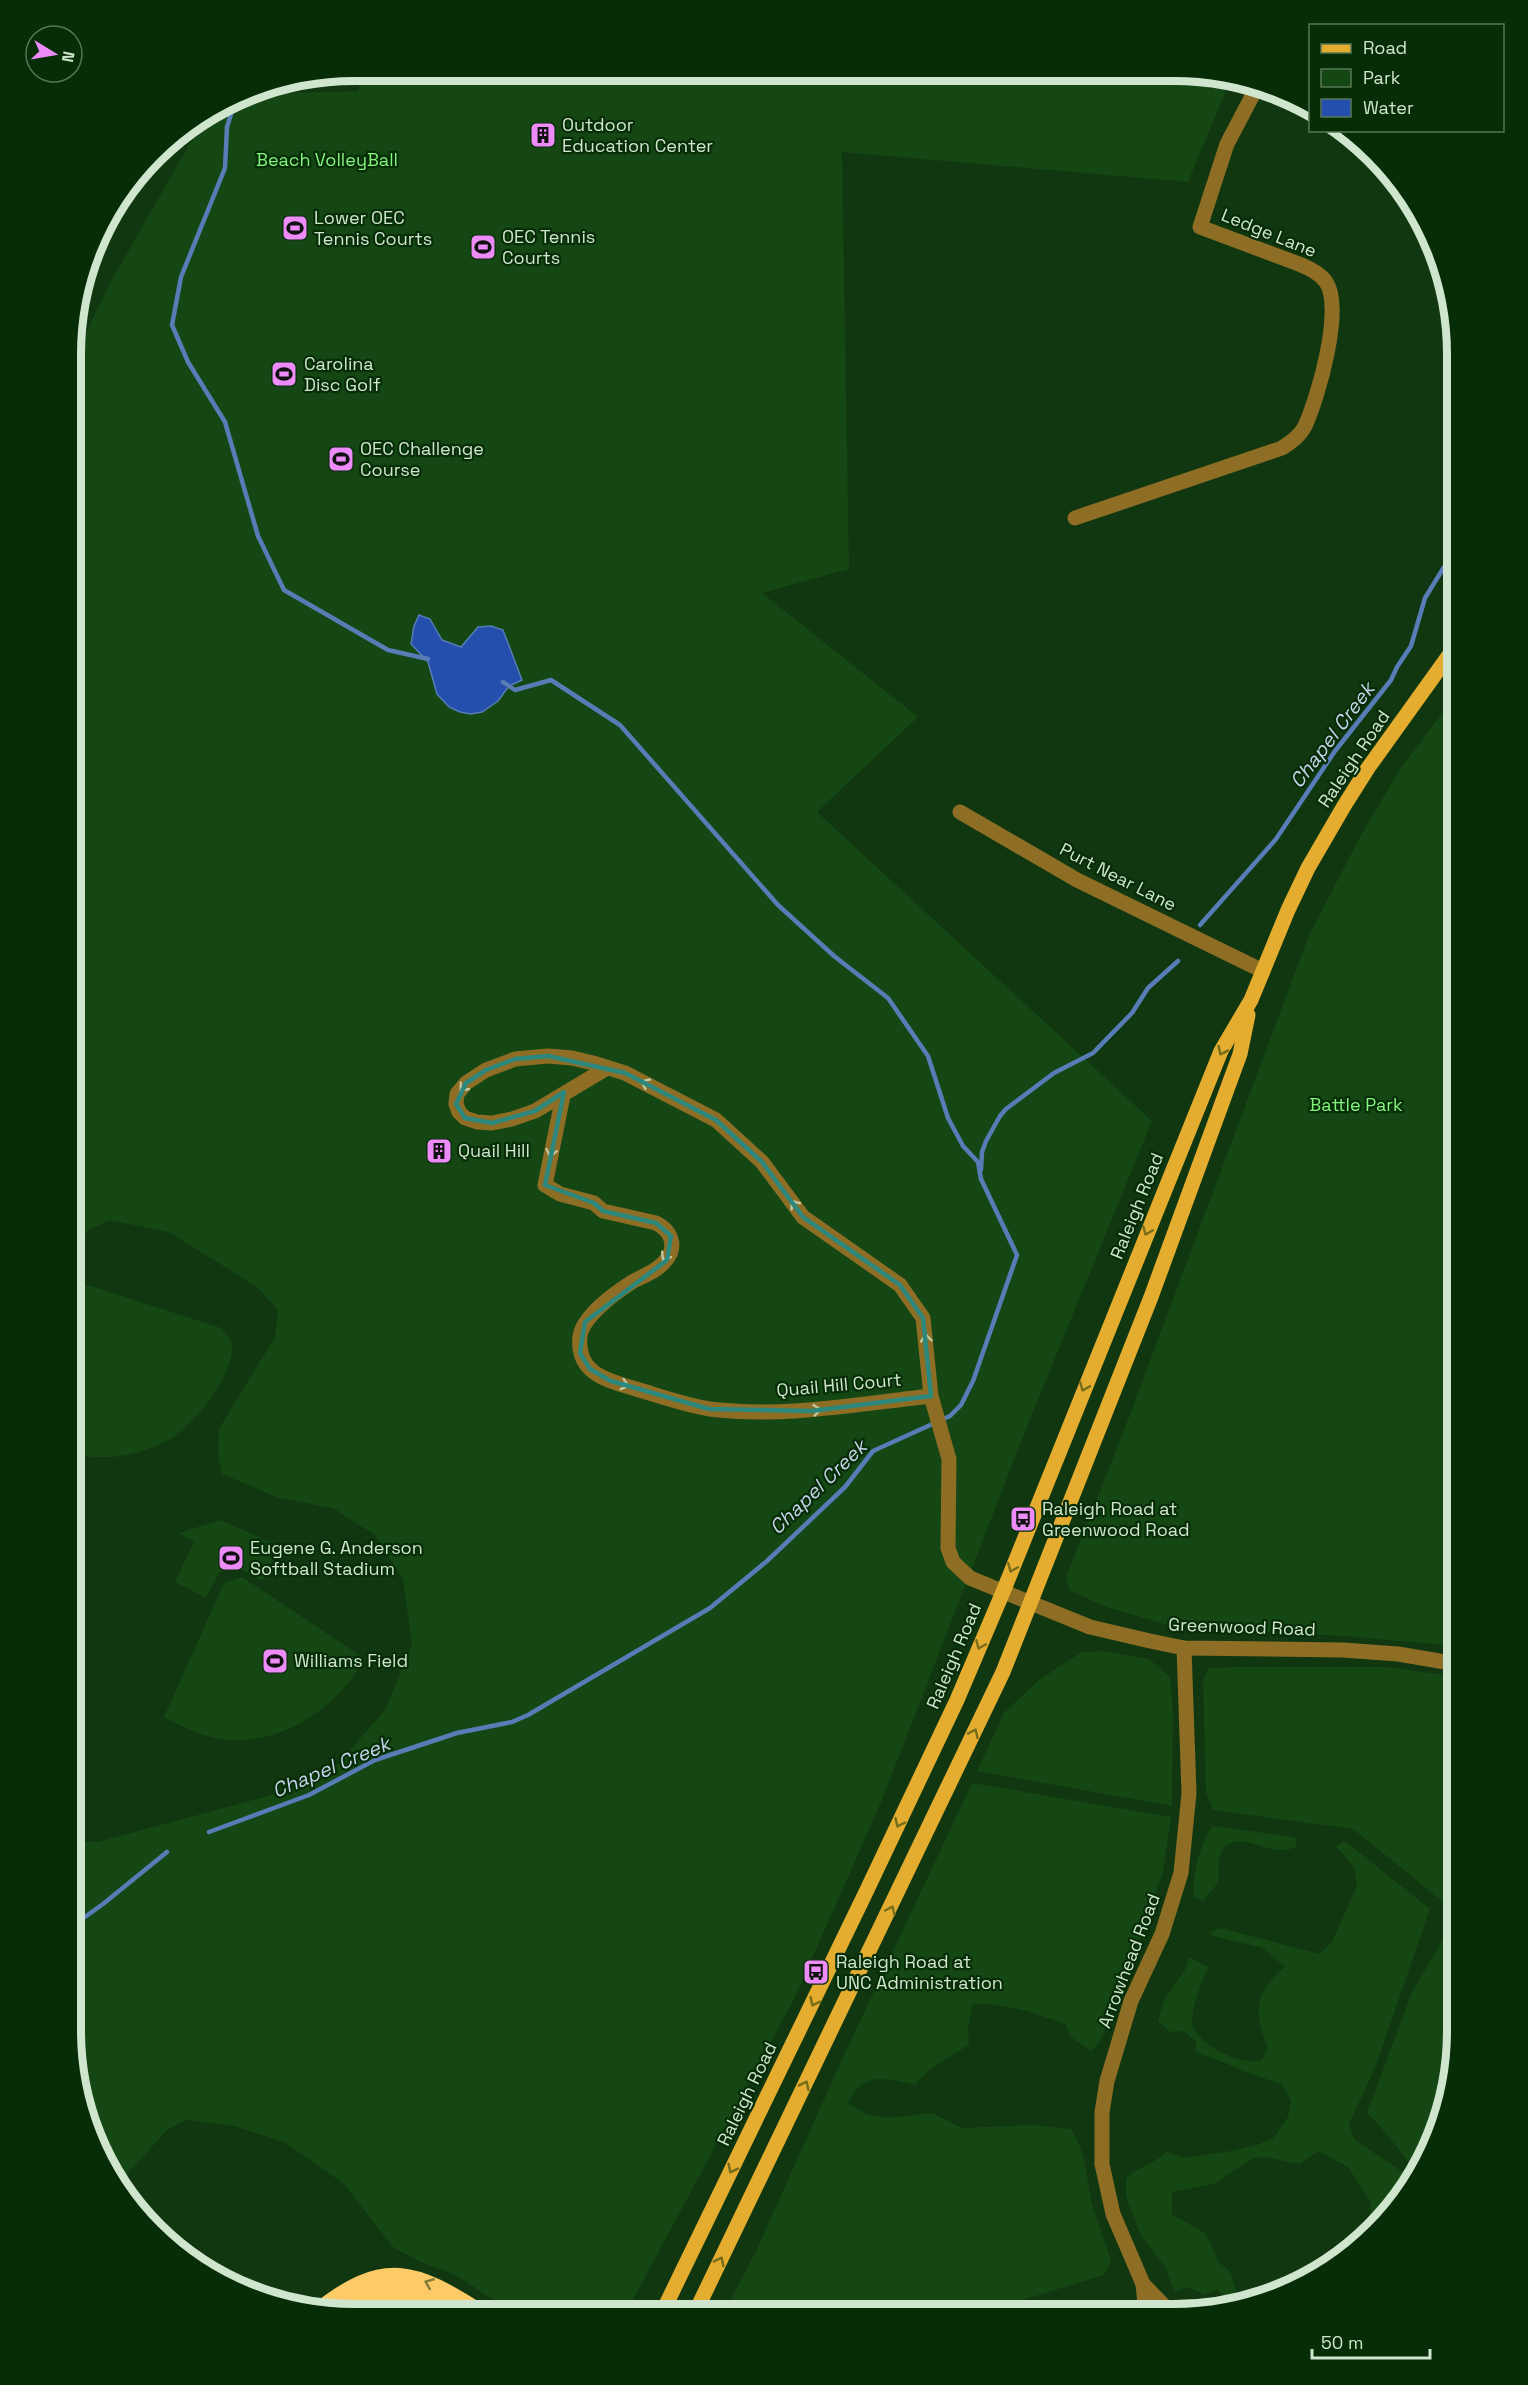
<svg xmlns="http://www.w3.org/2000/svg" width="1528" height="2385" viewBox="0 0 1528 2385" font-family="'Space Grotesk',sans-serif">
<rect width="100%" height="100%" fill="#113710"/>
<!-- green -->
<g fill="#144713">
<polygon points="359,71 1211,73 1239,81 1226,91 1188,182 842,152 849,569 762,593 918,717 817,812 1152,1121 1026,1429 882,1800 795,1997 626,2313 513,2313 456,2275 423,2263 394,2248 343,2183 284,2142 234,2126 186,2120 168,2129 118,2184 92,2140 71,2031 71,1842 98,1842 279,1793 336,1766 385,1710 412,1644 403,1579 375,1535 333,1508 279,1498 222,1474 218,1455 219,1429 275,1337 278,1310 257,1287 169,1232 109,1220 88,1231 72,1251 73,360 109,285 205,117 246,92 256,90 290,93 359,91"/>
<polygon points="1457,694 1457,1646 1342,1636 1175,1627 1106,1607 1069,1590 1066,1577 1126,1425 1309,935 1360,837 1400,769"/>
<path d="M88,1285L221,1328C226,1333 232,1340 232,1347C233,1376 196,1422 173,1437C147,1454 101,1464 71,1452L72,1297Z"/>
<polygon points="221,1520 281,1547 262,1581 240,1569 219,1572 206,1598 175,1582 194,1542 179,1533"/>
<path d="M242,1577L362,1657C359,1672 348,1684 337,1695C307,1727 256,1749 211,1737C194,1733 179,1725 164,1717L224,1583Z"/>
<polygon points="1102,1651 1149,1659 1170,1677 1173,1714 1172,1806 977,1771 1004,1713 1039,1680 1082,1652"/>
<polygon points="1235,1667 1387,1667 1457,1677 1457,1913 1353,1829 1213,1810 1206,1792 1203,1680 1209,1668"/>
<path d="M972,1783L1171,1817L1163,1872L1135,1954L1100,2042L1091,2051L1071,2037L1066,2025C1035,2012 1007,2004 973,2004L968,2029L969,2044C951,2058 928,2067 915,2085C885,2078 864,2071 848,2103L866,2114L886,2118L932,2113L962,2128L1034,2125L1071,2129C1089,2157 1085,2183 1095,2213C1100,2230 1107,2245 1111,2262L1104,2275L1019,2301L1017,2314L731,2313L727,2307L757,2249L844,2055Z"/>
<path d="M1212,1826L1295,1837L1297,1846C1275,1858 1258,1840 1236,1842C1232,1842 1226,1846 1223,1848L1219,1858L1218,1883L1203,1901L1194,1897C1191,1874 1200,1846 1212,1826Z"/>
<path d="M1345,1841L1430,1909L1375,2068L1349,2124L1355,2140L1403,2172L1416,2171L1379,2125L1367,2113L1412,1992L1449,1929L1457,1931V2050L1439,2126L1426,2137L1430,2149L1399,2203L1360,2240L1347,2256L1337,2261L1353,2236L1370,2217L1371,2203L1348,2167L1318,2151L1300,2164L1265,2157L1253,2158L1214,2184L1172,2192V2214L1206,2234L1218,2261L1230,2272L1238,2296L1242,2301L1230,2303L1217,2289L1205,2295L1188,2287L1174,2292L1167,2270L1140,2234L1126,2196V2178C1138,2167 1154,2164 1167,2152L1185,2158L1231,2151L1257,2145L1273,2138L1288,2117L1291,2101L1282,2084C1252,2076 1225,2062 1196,2052V2042L1184,2031L1170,2032L1158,2021L1164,2000L1185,1970L1189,1957L1208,1967C1202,1983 1192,2004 1192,2022C1193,2039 1227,2058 1242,2060C1248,2062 1255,2061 1261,2061L1268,2047C1252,2012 1256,1990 1285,1967L1263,1948L1212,1936L1210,1932L1221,1928L1319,1954L1332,1942L1357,1886L1354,1867L1336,1846Z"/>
</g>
<!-- water -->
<polygon fill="#244fac" stroke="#577cb6" stroke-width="1.5" points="419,615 430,619 442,640 461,647 478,627 491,626 503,630 522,680 509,686 498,701 482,712 471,714 460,712 449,707 437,694 428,662 411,644 414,626"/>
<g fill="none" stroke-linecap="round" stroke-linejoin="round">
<!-- stream -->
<g stroke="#577cb6" stroke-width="4.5">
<polyline points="236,98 227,127 225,168 181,277 172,325 188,362 225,422 258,536 284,590 388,650 428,659"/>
<polyline points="503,682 515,690 551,680 620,725 778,905 834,956 888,998 928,1056 948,1118 963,1146 978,1162 981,1179"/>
<polyline points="1200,925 1276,839 1335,751 1391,680 1397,667 1411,646 1425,598 1457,546"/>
<polyline points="981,1170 982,1152 986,1141 1000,1116 1006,1109 1054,1073 1093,1053 1132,1013 1148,988 1178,961"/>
<polyline points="209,1832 309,1795 375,1760 457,1733 512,1722 528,1715 710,1608 767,1561 845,1487 873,1451 950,1416 961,1405 973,1381 1017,1255 981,1179"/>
<polyline points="71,1927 103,1904 167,1852"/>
</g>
<!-- minor -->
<g stroke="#8e6d25" stroke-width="15">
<path d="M1075,518L1282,448C1291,442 1300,436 1305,426C1318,398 1344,308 1326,282C1320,273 1309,268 1299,264L1200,227L1227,144L1258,85"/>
<polyline points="960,812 1077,880 1263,971"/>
<polyline points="607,1068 535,1111 512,1119 492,1123 477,1122 465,1118 459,1112 456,1104 457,1094 466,1083 486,1070 515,1059 548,1056 572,1058 593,1063 625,1073 716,1120 762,1162 803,1217 900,1285 923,1318 931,1396 949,1459 948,1548 953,1562 970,1578 1090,1627 1150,1641 1184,1648 1343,1650 1398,1654 1457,1664"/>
<path d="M563,1096L545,1185L560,1194L594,1203L603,1211L656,1223C670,1230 678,1245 666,1260C659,1270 643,1276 632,1282C615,1293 583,1316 580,1336C576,1374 607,1380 636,1389C660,1396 685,1405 710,1409C784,1418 858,1404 931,1396"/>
<polyline points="1143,2284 1172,2314"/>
<polyline points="1146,2314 1143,2284 1113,2214 1102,2164 1102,2112 1107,2081 1131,2001 1162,1934 1181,1873 1189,1793 1184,1648"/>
</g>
<!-- major -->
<g stroke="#e5ad2f" stroke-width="15">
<polyline points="662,2313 866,1892 957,1700 1003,1592 1221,1051 1251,1000 1288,910 1308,868 1344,806 1368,768 1457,644"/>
<polyline points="695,2313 1003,1672 1151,1297 1240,1054 1248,1015"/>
</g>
<!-- highway -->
<g stroke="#fcca67" stroke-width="18">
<path d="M318,2312C384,2259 414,2271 480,2313"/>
<path d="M339,2312C377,2280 415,2288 453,2312"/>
</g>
</g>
<!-- one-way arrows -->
<defs><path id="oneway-chevron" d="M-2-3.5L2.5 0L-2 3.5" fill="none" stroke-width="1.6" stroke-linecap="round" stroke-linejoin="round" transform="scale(1.5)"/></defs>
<g stroke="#766d1a">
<use href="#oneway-chevron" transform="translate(1222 1051) rotate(116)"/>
<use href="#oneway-chevron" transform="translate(1147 1231) rotate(112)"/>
<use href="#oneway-chevron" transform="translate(1084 1387) rotate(112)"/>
<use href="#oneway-chevron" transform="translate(1012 1568) rotate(112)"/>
<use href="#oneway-chevron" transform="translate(980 1645) rotate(113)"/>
<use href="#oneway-chevron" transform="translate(974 1733) rotate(-65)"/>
<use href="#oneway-chevron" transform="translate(899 1823) rotate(115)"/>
<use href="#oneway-chevron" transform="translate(891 1910) rotate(-65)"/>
<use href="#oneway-chevron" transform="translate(814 2002) rotate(116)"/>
<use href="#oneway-chevron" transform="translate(805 2085) rotate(-64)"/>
<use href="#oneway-chevron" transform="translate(732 2169) rotate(116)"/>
<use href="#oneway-chevron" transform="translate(720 2261) rotate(-64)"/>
</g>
<g stroke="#bfc7a3">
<use href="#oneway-chevron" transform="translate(645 1083) rotate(-155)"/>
<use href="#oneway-chevron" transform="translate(463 1088) rotate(129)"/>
<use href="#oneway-chevron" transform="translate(551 1153) rotate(101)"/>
<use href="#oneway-chevron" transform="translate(794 1204) rotate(-127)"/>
<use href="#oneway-chevron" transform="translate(665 1257) rotate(122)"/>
<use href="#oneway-chevron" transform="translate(926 1338) rotate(-96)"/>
<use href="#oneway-chevron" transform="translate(625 1385) rotate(17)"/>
<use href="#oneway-chevron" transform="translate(817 1410) rotate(-6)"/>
</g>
<use stroke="#817c36" href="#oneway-chevron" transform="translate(429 2283) rotate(-158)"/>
<!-- marked area -->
<path fill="none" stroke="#2c877c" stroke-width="4.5" stroke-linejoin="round" d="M548,1056L625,1073L716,1120L762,1162L803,1217L900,1285L923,1318L931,1396L811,1411L709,1409L611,1381L590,1369L580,1353L585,1322L667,1260L671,1236L656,1223L603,1211L594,1203L545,1185L564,1092L535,1111L492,1123L465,1118L456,1104L466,1083L486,1070L515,1059Z"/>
<!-- icons -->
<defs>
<g id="building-square" transform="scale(1.35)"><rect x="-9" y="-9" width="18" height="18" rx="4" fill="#ed8cf9" stroke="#062d06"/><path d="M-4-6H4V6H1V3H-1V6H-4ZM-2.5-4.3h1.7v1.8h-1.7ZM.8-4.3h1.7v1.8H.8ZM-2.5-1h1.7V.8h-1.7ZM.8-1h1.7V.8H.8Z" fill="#111"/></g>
<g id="stadium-square" transform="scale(1.35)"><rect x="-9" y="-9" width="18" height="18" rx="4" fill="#ed8cf9" stroke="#062d06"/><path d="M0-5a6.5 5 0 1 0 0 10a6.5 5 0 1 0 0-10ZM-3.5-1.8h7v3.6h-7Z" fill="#111"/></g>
<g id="bus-square" transform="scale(1.35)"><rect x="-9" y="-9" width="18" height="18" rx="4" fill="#ed8cf9" stroke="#062d06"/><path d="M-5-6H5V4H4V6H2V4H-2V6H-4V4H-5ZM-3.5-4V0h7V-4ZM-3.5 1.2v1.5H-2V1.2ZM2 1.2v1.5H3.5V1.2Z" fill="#111"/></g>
</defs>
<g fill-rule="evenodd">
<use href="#building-square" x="543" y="135"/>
<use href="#stadium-square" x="295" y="228"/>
<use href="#stadium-square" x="483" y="247"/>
<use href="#stadium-square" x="284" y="374"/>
<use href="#stadium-square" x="341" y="459"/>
<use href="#building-square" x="439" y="1151"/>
<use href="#bus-square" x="1023" y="1519"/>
<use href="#stadium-square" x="231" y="1558"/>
<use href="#stadium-square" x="275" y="1661"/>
<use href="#bus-square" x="816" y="1972"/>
</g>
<g text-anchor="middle" stroke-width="4.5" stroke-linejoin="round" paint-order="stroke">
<!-- poi labels -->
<g font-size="18" fill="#cfe5cd" stroke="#062d06" text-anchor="start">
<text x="562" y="131">Outdoor<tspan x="562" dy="21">Education Center</tspan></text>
<text x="314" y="224">Lower OEC<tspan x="314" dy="21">Tennis Courts</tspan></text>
<text x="502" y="243">OEC Tennis<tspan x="502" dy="21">Courts</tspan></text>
<text x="304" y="370">Carolina<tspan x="304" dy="21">Disc Golf</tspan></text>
<text x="360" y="455">OEC Challenge<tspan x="360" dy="21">Course</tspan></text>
<text x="458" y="1157">Quail Hill</text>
<text x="1042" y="1515">Raleigh Road at<tspan x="1042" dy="21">Greenwood Road</tspan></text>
<text x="250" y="1554">Eugene G. Anderson<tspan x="250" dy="21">Softball Stadium</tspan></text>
<text x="294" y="1667">Williams Field</text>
<text x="836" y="1968">Raleigh Road at<tspan x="836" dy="21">UNC Administration</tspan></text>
</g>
<!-- park labels -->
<g font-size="18" fill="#85f47f" stroke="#062d06">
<text x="327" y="166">Beach VolleyBall</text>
<text x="1356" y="1111">Battle Park</text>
</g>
<!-- street labels -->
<g font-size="18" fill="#cfe5cd" stroke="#062d06">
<text transform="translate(1269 233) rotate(22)" y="6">Ledge Lane</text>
<text transform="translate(1354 759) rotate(-56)" y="6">Raleigh Road</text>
<text transform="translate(1118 877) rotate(27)" y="6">Purt Near Lane</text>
<text transform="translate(1137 1206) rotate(-68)" y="6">Raleigh Road</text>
<text transform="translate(839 1385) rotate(-5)" y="6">Quail Hill Court</text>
<text transform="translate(1242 1627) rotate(2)" y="6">Greenwood Road</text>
<text transform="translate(954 1656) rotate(-67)" y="6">Raleigh Road</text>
<text transform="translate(1129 1961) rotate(-69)" y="6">Arrowhead Road</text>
<text transform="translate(747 2094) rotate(-64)" y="6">Raleigh Road</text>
</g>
<!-- water labels -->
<g font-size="20" font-style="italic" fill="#c6d3ec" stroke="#062d06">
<text transform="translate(1332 735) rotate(-53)" y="7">Chapel Creek</text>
<text transform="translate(818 1487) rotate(-44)" y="7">Chapel Creek</text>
<text transform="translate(331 1767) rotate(-23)" y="7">Chapel Creek</text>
</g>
</g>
<!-- crop -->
<path d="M0 0H1528V2385H0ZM354 81H1174A273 273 0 0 1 1447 354V2031A273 273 0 0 1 1174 2304H354A273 273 0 0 1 81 2031V354A273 273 0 0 1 354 81Z" fill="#062d06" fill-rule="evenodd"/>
<path fill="none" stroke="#cfe5cd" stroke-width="8" d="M354 81H1174A273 273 0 0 1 1447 354V2031A273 273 0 0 1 1174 2304H354A273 273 0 0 1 81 2031V354A273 273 0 0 1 354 81Z"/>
<!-- legend -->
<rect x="1309" y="24" width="195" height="108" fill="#062d06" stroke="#567756" stroke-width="1.5"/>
<rect x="1321" y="44" width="30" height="9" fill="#e5ad2f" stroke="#567756" stroke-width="1.5"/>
<text x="1363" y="54" font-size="18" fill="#cfe5cd">Road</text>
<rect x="1321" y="69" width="30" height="18" fill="#144713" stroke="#567756" stroke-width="1.5"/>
<text x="1363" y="84" font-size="18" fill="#cfe5cd">Park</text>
<rect x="1321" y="99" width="30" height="18" fill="#244fac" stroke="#567756" stroke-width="1.5"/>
<text x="1363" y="114" font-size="18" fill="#cfe5cd">Water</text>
<!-- north arrow -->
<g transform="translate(54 54) rotate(101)"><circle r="28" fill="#062d06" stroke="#567756" stroke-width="1.5"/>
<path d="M0-4.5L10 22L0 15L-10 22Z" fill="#ed8cf9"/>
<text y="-9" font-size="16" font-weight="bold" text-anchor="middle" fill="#cfe5cd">N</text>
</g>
<!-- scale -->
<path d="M1312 2349v9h118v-9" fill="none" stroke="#cfe5cd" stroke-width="3"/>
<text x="1321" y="2349" font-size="18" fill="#cfe5cd" stroke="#062d06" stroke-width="4.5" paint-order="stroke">50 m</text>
</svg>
